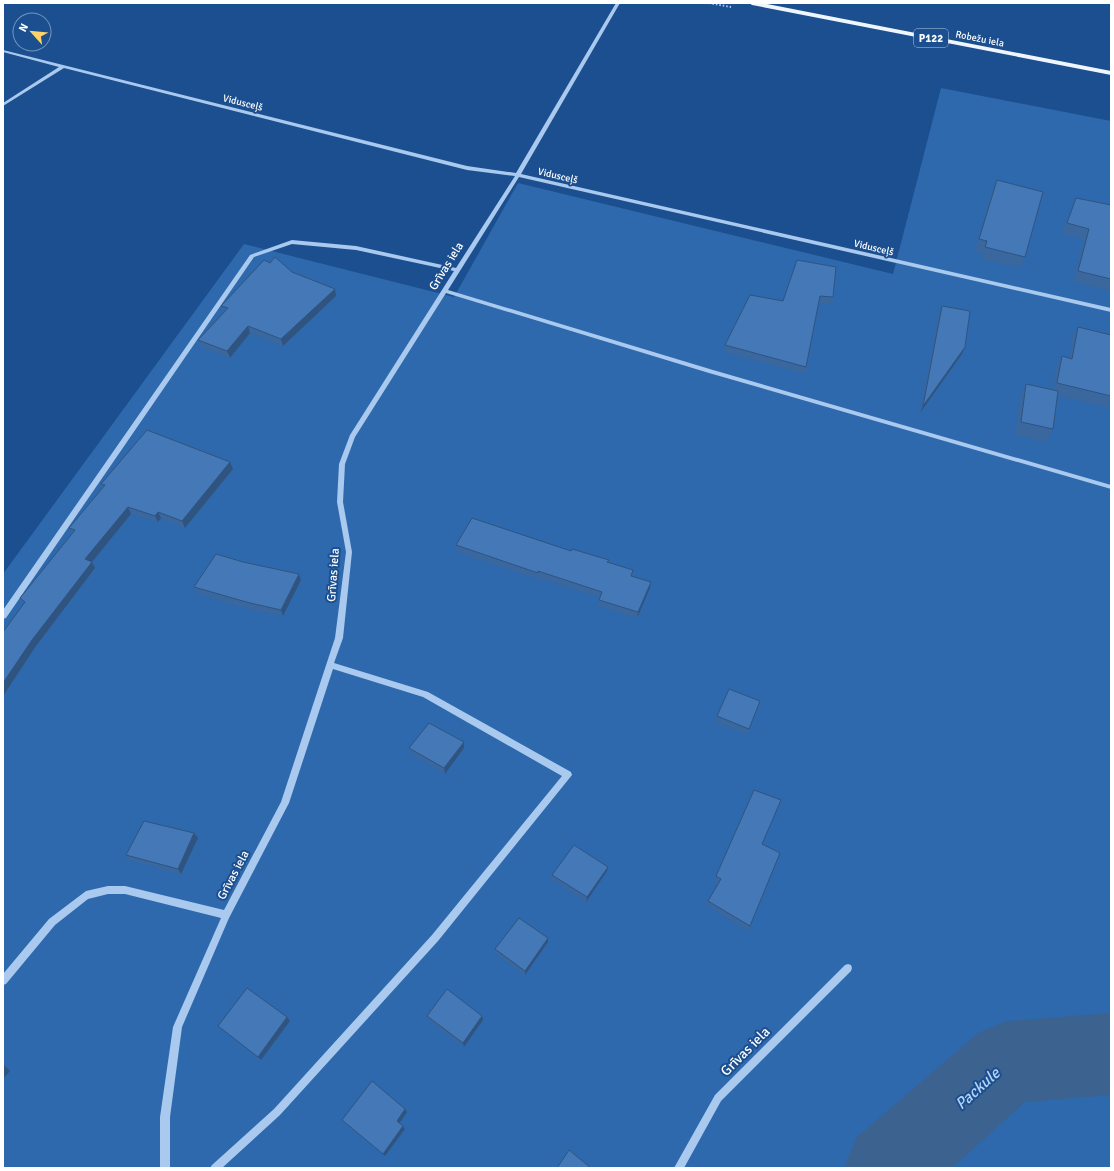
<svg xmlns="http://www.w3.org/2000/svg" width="1114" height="1171" viewBox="0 0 1114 1171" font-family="Signika,sans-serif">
<rect width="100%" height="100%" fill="#1b4f8f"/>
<!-- green -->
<polygon fill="#2e69ad" points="941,88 1111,121 1111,1168 3,1168 3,574 244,244 454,297 518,183 893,274"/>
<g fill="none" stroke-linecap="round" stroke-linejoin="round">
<!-- river -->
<polygon fill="#3c6290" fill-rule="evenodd" points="1111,1013 1111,1095 1025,1102 952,1168 844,1168 857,1137 978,1033 1007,1021"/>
<!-- path -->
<polyline stroke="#a9c9ee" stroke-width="2" stroke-dasharray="1.5 2" stroke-linecap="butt" points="709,3 731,7"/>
<!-- minor -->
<g fill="#a9c9ee" fill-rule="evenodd">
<polygon points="616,3 620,3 521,174 1111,308 1111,312 519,177 448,290 713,370 1111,485 1111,489 709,373 446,293 355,437 345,464 343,502 352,552 343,638 334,663 428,692 571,772 572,775 438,941 280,1115 222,1168 210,1168 212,1165 274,1109 432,935 562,776 423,697 333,669 289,803 229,918 182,1027 170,1117 170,1168 160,1168 160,1117 173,1027 221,918 125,894 108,894 88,899 55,925 6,984 3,985 3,974 49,919 86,891 108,886 125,886 224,910 281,802 335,638 346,552 337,502 339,464 350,435 454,271 356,250 292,244 254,257 6,618 3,619 3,610 250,255 292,240 356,246 456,268 515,176 467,170 64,68 3,106 3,103 59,67 3,52 3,50 467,166 516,173"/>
<polygon points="848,964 851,965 852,968 851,971 721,1101 684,1168 674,1168 715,1095 845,965"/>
</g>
<!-- major -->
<polygon fill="#f0f6ff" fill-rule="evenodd" points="749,3 762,3 1111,71 1111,75 752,5"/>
</g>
<!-- wall -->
<g fill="#3a679d">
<polygon points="997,180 1025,257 1020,268 981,259 982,252 975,251 992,192"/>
<polygon points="1076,198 1111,205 1111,291 1073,282 1084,239 1062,234 1071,209"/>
<polygon points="797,260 833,297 831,304 819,303 805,374 724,352 725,345 783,301"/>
<polygon points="292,272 336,296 283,346 250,333 230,358 201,347 198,340 224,313 223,313 221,306"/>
<polygon points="942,306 962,354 920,413 939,313"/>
<polygon points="1078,327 1111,335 1111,398 1106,407 1058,396 1053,429 1046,442 1015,435 1020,398 1026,384 1053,390 1056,368 1062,356 1069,358 1072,338"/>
<polygon points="233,469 185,528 161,518 158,522 131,514 92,562 95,568 36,646 3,696 3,632 24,603 20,598 72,533 69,528 103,488 101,484"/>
<polygon points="456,545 571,551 609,560 608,563 633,570 633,576 651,582 650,588 637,618 598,606 599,600 600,597 538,578 538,579 457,552"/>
<polygon points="243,562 299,574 301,580 283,616 252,610 197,593 194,587"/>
<polygon points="758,707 747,734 715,722 717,716"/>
<polygon points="409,748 464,748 445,774 411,753"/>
<polygon points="194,833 198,838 181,874 130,860 126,855"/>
<polygon points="762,844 780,853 748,931 706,905 708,901 718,883 715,881 716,876"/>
<polygon points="608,867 607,871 586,902 552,879 552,875"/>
<polygon points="548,938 548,942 525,975 496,954 495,949"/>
<polygon points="427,1016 482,1016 483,1020 464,1047 428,1020"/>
<polygon points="290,1021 261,1060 222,1029 218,1026"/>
<polygon points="405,1109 407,1112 399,1123 405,1129 385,1156 344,1123 342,1120"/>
</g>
<!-- shaded-wall -->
<g fill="#305480">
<polygon points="335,289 336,296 283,346 281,339"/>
<polygon points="248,326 250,333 230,358 227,351"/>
<polygon points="965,347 962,354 920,413 923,406"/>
<polygon points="230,462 233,469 185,528 182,521"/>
<polygon points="128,507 131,514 92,562 95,568 36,646 3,696 3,683 85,559"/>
<polygon points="158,512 161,518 158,522 155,516"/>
<polygon points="299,574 301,580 283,616 281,610"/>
<polygon points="651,582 650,588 637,618 638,612"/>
<polygon points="464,742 464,748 445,774 444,768"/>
<polygon points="194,833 198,838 181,874 178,869"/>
<polygon points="608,867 607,871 586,902 587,897"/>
<polygon points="548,938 548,942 525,975 525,971"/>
<polygon points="482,1016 483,1020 464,1047 463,1043"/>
<polygon points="287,1017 290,1021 261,1060 258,1057"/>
<polygon points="3,1064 10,1071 3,1079"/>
<polygon points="405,1109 407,1112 399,1124 397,1121"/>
<polygon points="403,1126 405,1129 385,1156 383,1154"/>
</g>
<!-- building -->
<g fill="#4478b7" stroke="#305480">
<polygon points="997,180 1043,192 1025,257 985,247 987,241 979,239"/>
<polygon points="1076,198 1111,205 1111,279 1078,271 1089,229 1067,223"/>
<polygon points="275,257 292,272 335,289 281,339 248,326 227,351 198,340 228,308 221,306 264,260 270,263"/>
<polygon points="797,260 836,267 833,297 820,296 806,367 725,345 750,295 783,301"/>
<polygon points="942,306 970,311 965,347 923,406"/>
<polygon points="1078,327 1111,335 1111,396 1057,383 1062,356 1072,359"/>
<polygon points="1026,384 1058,391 1053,429 1021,422"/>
<polygon points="147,430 230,462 182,521 158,512 155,516 128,507 85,559 92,562 32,640 3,683 3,632 25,602 20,598 75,530 69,528 105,485 101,484"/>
<polygon points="472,518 571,551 572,549 609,560 607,562 633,570 631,576 651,582 638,612 599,600 602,592 538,571 538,573 456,545"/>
<polygon points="216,554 243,562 299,574 281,610 250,603 194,587"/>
<polygon points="729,689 760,701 749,729 717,716"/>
<polygon points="429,723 464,742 444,768 409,748"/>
<polygon points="754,790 781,800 762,844 780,853 750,926 708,901 721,879 716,876"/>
<polygon points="144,821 194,833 178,869 126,855"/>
<polygon points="574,845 608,867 587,897 552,875"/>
<polygon points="519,918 548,938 525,971 495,949"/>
<polygon points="247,988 287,1017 258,1057 218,1026"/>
<polygon points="447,989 482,1016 463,1043 427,1016"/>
<polygon points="372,1081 405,1109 397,1121 403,1126 383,1154 342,1120"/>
<polygon points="569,1150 591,1168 557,1168"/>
</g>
<g text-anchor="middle" stroke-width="4" stroke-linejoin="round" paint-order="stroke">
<!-- far-street labels -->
<g font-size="10" fill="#fff" stroke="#1b4f8f">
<text transform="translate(980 38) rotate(11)" y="4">Robežu iela</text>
<text transform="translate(243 102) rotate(14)" y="4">Vidusceļš</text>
<text transform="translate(558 175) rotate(13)" y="4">Vidusceļš</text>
<text transform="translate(874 247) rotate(13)" y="4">Vidusceļš</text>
</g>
<!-- shield labels -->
<rect fill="#1b4f8f" stroke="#bbcadd" stroke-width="1" x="914" y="29" width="34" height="18" rx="3"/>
<g font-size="11" font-weight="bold" fill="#fff">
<text x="931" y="42">P122</text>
</g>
<!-- street labels -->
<g font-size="12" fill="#fff" stroke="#1b4f8f">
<text transform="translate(446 266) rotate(-58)" y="4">Grīvas iela</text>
<text transform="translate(333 575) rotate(-86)" y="4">Grīvas iela</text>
<text transform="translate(233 875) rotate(-62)" y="4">Grīvas iela</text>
</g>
<!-- near-street labels -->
<g font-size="14" fill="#fff" stroke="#1b4f8f">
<text transform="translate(745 1051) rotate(-45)" y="5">Grīvas iela</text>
</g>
<!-- near-water labels -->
<g font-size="16" font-style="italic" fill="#b5d3f5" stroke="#1b4f8f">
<text transform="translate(977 1088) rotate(-42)" y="6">Packule</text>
</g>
</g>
<!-- border -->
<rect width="1114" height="1171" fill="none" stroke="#ffffff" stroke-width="8"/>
<!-- north arrow -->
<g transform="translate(32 32) rotate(297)"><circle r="19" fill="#1b4f8f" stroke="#7695bc"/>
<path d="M0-3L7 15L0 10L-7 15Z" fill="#ffd166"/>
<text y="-6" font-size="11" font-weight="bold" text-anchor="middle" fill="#ffffff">N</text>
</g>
</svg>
